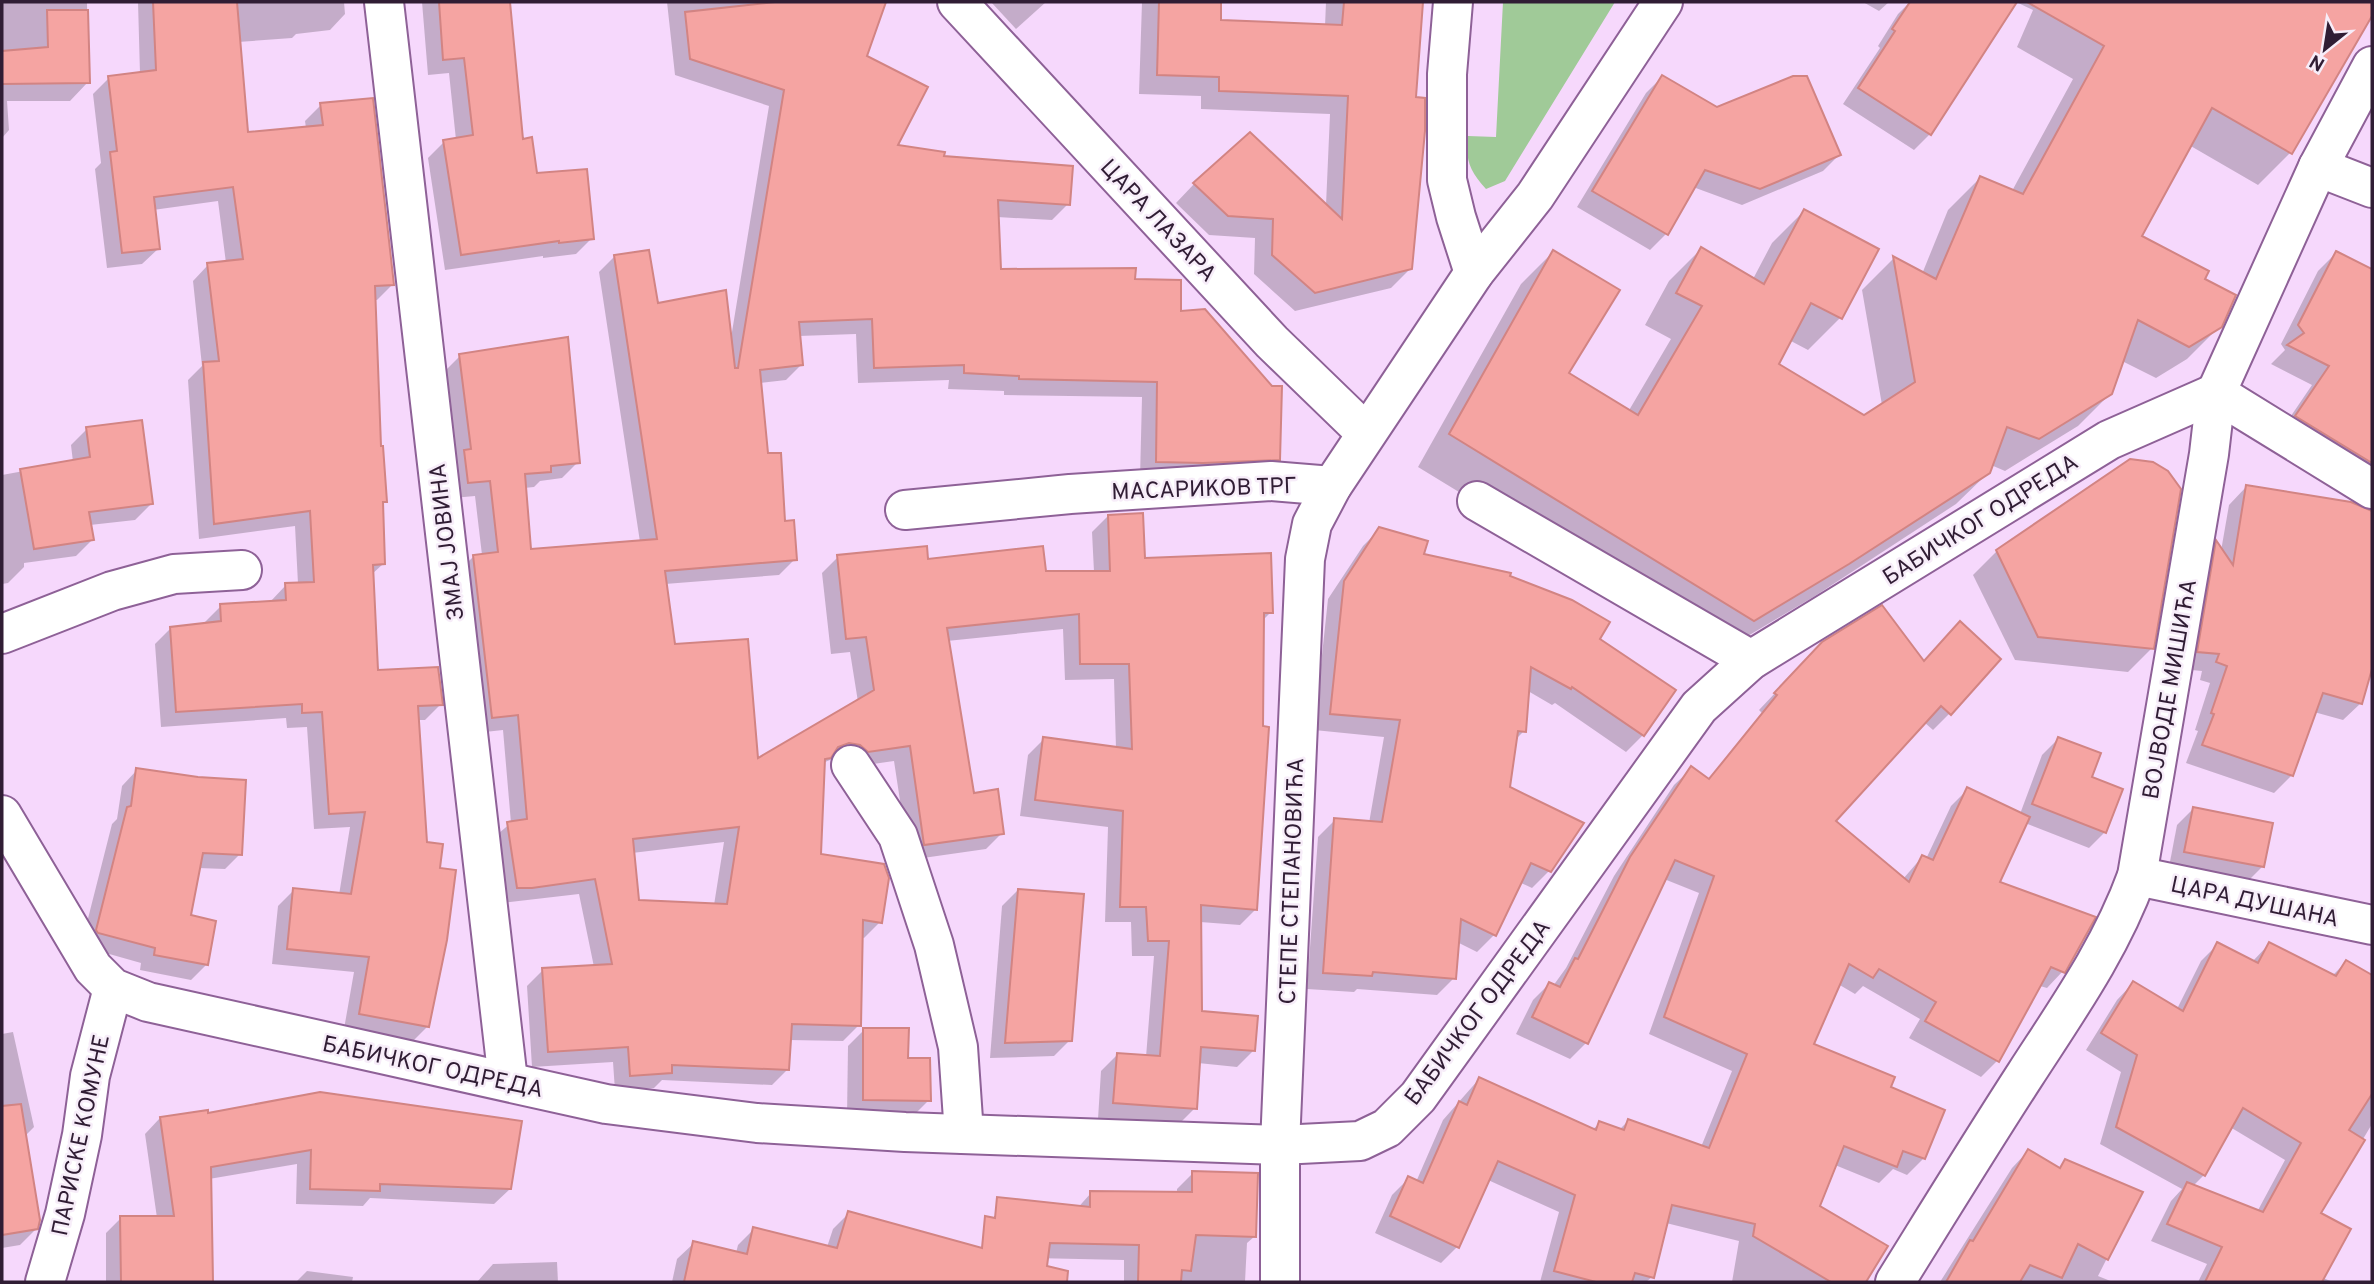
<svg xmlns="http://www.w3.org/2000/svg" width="2374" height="1284" viewBox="0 0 2374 1284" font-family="Overpass,sans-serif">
<rect width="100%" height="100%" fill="#f6d8fc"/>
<!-- green -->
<path fill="#a0ca98" d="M1503,2H1615L1505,181L1486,189C1470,171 1465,161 1468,136L1496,137Z"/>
<!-- shadow -->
<g fill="#0003" fill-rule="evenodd">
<polygon points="2,2 87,2 88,82 70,101 7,101 9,130 2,138"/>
<polygon points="138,2 344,2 345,14 330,30 296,34 292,38 238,42 246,134 306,128 305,121 321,105 393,284 377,300 374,300 379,448 386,501 381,506 383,564 371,575 376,672 441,704 425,720 417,720 428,1026 412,1042 344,1029 354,972 272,964 278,906 294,890 339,895 350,827 314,829 307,727 287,728 286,718 161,727 155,644 171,628 205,625 205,622 221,606 270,602 286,585 298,584 295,526 199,539 188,380 202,366 193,281 208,265 226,263 218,201 153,210 158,249 142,264 107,268 95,169 101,163 93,94 109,78 140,74"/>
<polygon points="422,2 509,2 521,141 535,175 592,238 576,254 543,258 543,256 445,270 428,158 444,142 456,140 449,73 428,75"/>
<path d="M667,2H884L865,57L895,147L942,158L1068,204L1052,220L997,217L999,271L1134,281L1179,313L1278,459L1262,475L1140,478L1142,397L1004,395V391L948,389L949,380L858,383L856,334L799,336L802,364L786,380L760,383L767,455L795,559L779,575L665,584L674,646L757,761L858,702L850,652L831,654L822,573L838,557L927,561L1044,572H1094L1092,532L1108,516L1144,560L1271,612L1262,621L1256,909L1240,925L1200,922L1201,1012L1253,1051L1237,1067L1198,1063L1195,1108L1179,1124L1098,1119L1101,1071L1117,1055L1146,1057L1154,956H1132L1131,922H1105L1108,827L1020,816L1028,755L1044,739L1116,749L1114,679L1065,680L1063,629L947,641L972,795L1002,833L986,849L909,860L894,761L852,767L844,761L832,759L823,763L819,855L880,922L864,938L861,937L859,1025L843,1041L789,1040L788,1069L772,1085L662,1080L654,1088L615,1091L613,1062L532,1067L527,986L543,970L594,967L579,894L501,903L492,839L511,823L503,730L476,733L458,572L474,556L482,555L475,496L453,498L444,372L460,356L578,462L562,478L540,481L534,487L524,488L529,551L640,542L599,272L615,256L657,305L731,338L769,106L675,75ZM724,842L714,905L637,901L632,853Z"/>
<polygon points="991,2 1046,2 1016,29"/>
<polygon points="1142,2 1219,2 1219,22 1325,26 1326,2 1422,2 1414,99 1411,268 1391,288 1295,311 1254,274 1255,238 1209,235 1176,203 1194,184 1326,205 1330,114 1201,109 1201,96 1139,94"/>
<polygon points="1863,2 1889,2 1879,11"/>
<polygon points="1910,2 1919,2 1987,45 1930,134 1914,150 1843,104 1880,48 1878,46 1898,14"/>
<polygon points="2016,2 2372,2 2372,12 2290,153 2258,185 2189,145 2140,236 2202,280 2220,326 2187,359 2156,378 2122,361 2111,393 2078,426 2005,471 1991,465 1989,472 1956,504 1815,596 1721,652 1418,467 1521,284 1553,252 1567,374 1628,412 1671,339 1645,325 1669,281 1701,249 1753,279 1772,243 1804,211 1840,318 1808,350 1789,340 1776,365 1864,417 1882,405 1862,290 1893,259 1922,274 1948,210 1980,178 2012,191 2073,79 2017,47 2033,10"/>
<polygon points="1662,77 1716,109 1839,155 1823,171 1742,205 1693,187 1666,234 1650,250 1577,207 1646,93"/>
<polygon points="2336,253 2372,271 2372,496 2278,435 2312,385 2271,364 2285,350 2281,344 2318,271"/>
<polygon points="87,429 151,504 135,520 90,525 92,540 76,556 24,563 24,567 8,583 2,584 2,475 73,462 71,445"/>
<polygon points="2246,487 2372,512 2372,663 2361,703 2343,720 2314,712 2292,775 2274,793 2186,763 2198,731 2195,730 2210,683 2200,680 2202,671 2181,669 2199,560 2216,543 2221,551 2229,505"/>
<polygon points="1380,529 1422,556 1508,578 1598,639 1643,735 1626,752 1555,703 1552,705 1528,691 1524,731 1515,740 1508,788 1549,871 1532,888 1519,882 1494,935 1477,952 1457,942 1454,978 1437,995 1357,989 1354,992 1307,989 1318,837 1335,820 1369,823 1384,737 1314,730 1328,599 1363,546"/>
<polygon points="1997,551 2152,648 2128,672 2015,660 1973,575"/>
<polygon points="1881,608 1950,713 1933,730 1924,722 1834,821 1903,879 1922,857 1926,859 1951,806 1968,789 2020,814 2042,755 2058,739 2090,778 2105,832 2089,848 2025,823 1997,883 2063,971 2047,988 2040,986 1997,1061 1981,1077 1909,1038 1920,1019 1863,986 1855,994 1838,984 1812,1045 1888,1088 1924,1158 1907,1175 1893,1169 1879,1183 1835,1165 1818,1207 1885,1247 1864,1282 1732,1282 1739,1241 1666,1223 1652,1277 1646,1282 1540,1282 1559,1212 1488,1180 1457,1247 1441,1263 1375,1233 1392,1195 1409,1178 1416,1182 1443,1120 1479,1079 1592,1130 1600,1123 1619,1130 1628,1121 1701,1147 1732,1071 1649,1034 1699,893 1664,879 1586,1043 1570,1059 1516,1034 1533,1000 1549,984 1553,986 1566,968 1614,876 1674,785 1691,769 1708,780 1762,713 1759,710 1805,661"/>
<polygon points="137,770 240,854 225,869 198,868 189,917 206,965 191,980 140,970 141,963 81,946 112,824 117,819 122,786"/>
<polygon points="2193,809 2263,866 2247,882 2169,867 2177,825"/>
<polygon points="1018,890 1070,1040 1054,1056 990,1058 1002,906"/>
<path d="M2218,944L2252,962L2269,944L2332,976L2346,962L2372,977V1124L2319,1213L2323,1278L2333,1282H2198L2207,1264L2151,1241L2171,1201L2182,1189L2100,1144L2121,1072L2086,1050L2117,1000L2133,983L2177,1009L2201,961ZM2230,1127L2285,1160L2257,1212L2193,1186L2204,1175Z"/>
<polygon points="864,1030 907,1059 929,1100 913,1116 847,1116 848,1046"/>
<polygon points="13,1032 34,1127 25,1136 36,1229 20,1245 2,1248 2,1034"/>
<polygon points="160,1118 510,1189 494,1204 370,1198 363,1206 296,1204 297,1164 209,1179 211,1278 206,1282 106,1282 106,1233 121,1218 157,1218 145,1134"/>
<polygon points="2028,1151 2058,1169 2065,1162 2140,1193 2098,1276 2113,1282 1940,1282 2012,1168"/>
<polygon points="1193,1173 1255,1236 1247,1243 1245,1282 1124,1282 1124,1260 1033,1258 1091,1193 1177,1193 1177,1189"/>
<polygon points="849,1213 997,1254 992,1282 672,1282 677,1259 694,1243 736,1253 738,1245 754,1229 827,1247 833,1229"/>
<polygon points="557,1262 558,1282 477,1282 493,1264"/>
<polygon points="307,1271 353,1277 352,1282 296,1282"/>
</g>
<!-- building -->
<g fill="#f5a4a2" stroke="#d28483" stroke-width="2" fill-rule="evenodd">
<polygon points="153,2 237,2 248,132 323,125 320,103 373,98 394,285 375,286 381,446 383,446 387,502 383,502 385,564 373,565 378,670 438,667 443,705 418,706 427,842 443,844 440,868 456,870 447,940 429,1027 359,1014 369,957 287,949 293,888 351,894 365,812 329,814 322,712 302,713 302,704 176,712 170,627 221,621 220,604 286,600 285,583 314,582 310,511 214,524 203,362 219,361 207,263 243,259 233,187 154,197 160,249 122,253 110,152 117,151 108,76 156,70"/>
<polygon points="439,2 510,2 523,139 532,137 537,173 587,169 594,239 559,243 559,241 461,255 443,140 473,135 464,58 443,60"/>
<path d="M775,2H886L867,56L928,87L898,145L945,152L944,156L1073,166L1070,205L998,200L1001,269L1136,268L1135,279L1181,280V311L1205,309L1272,386H1282L1280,460L1203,463L1156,462L1157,382L1019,379V376L964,373V365L874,368L872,319L799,322L803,365L760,370L768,453H781L785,521L794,520L797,560L665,571L675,644L748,639L758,758L874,690L866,637L846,639L837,555L927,546L928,559L1043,546L1046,571H1110L1108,515L1143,513L1145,558L1271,553L1273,613H1264L1263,726L1269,727L1257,910L1201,905L1202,1011L1258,1016L1255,1051L1201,1047L1197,1109L1113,1103L1117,1053L1160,1056L1169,941H1148L1146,907H1120L1123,811L1035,800L1043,737L1132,749L1129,664H1080L1079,614L947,628L974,793L998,789L1004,834L924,845L910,746L868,752L860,745L849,743L838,747L831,758L825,759L821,854L884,864L889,878L882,923L863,920L861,1026L792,1024L789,1070L672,1065V1073L630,1076L628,1047L548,1052L542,968L612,964L595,879L532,888H517L507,822L527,819L518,715L492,718L473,555L498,552L490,481L468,483L464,450L471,449L459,354L568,337L580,463L551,466V472L525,474L531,549L657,539L614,255L649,250L658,303L726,290L735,368H738L784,90L690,59L685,12ZM739,827L727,904L639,900L633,839Z"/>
<polygon points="1159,2 1221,2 1221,20 1342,25 1344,2 1423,2 1416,97 1425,98 1425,131 1412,269 1315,293 1272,255 1273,219 1228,216 1193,183 1250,132 1342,219 1348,96 1219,91 1219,77 1157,75"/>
<polygon points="1910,2 2017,2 1931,135 1858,88 1895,31 1892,29"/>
<polygon points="2027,2 2372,2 2372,16 2292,154 2212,108 2142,236 2209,271 2205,279 2236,295 2222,327 2189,347 2138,320 2112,394 2039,439 2007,427 1990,473 1849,564 1754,621 1449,434 1553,250 1620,290 1569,373 1638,415 1702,306 1676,293 1701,247 1764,284 1804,209 1879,249 1842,319 1811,303 1779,364 1864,415 1915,382 1893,256 1936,279 1980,176 2023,194 2104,46"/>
<polygon points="47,10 88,10 90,83 2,84 2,51 48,47"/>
<polygon points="1662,75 1717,107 1793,76 1807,76 1841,155 1760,189 1705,170 1668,235 1592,191"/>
<polygon points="2336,251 2372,269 2372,463 2295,416 2329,366 2287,345 2304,333 2298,325"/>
<polygon points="142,420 153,504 89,512 94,540 34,549 20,469 90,457 86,427"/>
<polygon points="2130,459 2153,462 2168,471 2181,489 2154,649 2038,637 1996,550"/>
<polygon points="2246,485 2351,502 2372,511 2372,669 2362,704 2323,693 2293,776 2202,745 2214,714 2211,713 2227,666 2216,662 2219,654 2197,652 2216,540 2233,565"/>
<polygon points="1379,527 1428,541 1424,554 1511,573 1510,576 1572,600 1610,622 1600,639 1676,690 1644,736 1572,687 1571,689 1531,667 1526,732 1518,731 1510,787 1584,823 1551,872 1531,863 1496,936 1461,919 1456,979 1373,972 1372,976 1323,973 1334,818 1382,822 1400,720 1330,714 1344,581"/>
<polygon points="1882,605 1924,661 1960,621 2001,659 1951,715 1941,706 1836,821 1909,882 1922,855 1933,860 1967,787 2030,817 2000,882 2096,917 2065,973 2051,967 1999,1062 1925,1021 1936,1002 1879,969 1873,978 1849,964 1814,1044 1895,1077 1891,1087 1945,1110 1925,1159 1903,1151 1897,1167 1844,1146 1820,1206 1888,1246 1866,1282 1831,1282 1753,1236 1755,1224 1672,1205 1654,1278 1635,1273 1632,1282 1596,1282 1554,1271 1575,1195 1498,1161 1459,1248 1390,1216 1408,1176 1423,1183 1459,1101 1467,1105 1479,1077 1596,1130 1599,1121 1624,1130 1628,1119 1709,1148 1747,1054 1664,1017 1714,876 1675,860 1588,1044 1532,1017 1549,982 1560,987 1575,958 1578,959 1630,857 1691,766 1709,779 1777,695 1774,693 1822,642"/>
<polygon points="2058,737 2101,753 2092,777 2123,789 2106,833 2032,804"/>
<polygon points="136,768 198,777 246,780 242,855 203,853 191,915 216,921 208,965 154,955 155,948 98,933 96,930 127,807 131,806"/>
<polygon points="2193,807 2273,823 2264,867 2184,852"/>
<polygon points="1018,889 1084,894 1072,1041 1005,1043"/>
<polygon points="2217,942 2258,963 2269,942 2336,976 2346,960 2372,975 2372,1094 2349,1130 2365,1140 2321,1213 2351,1229 2322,1282 2205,1282 2222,1247 2167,1224 2187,1182 2263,1212 2301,1143 2243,1108 2205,1176 2116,1127 2137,1055 2101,1033 2133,981 2183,1011"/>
<polygon points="863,1028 909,1028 908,1058 930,1058 931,1101 863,1100"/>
<polygon points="320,1092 522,1121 511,1189 380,1184 380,1191 310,1189 311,1150 211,1167 213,1282 121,1282 120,1216 174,1216 160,1117 208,1110 208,1113"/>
<polygon points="21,1104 40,1220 38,1229 2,1235 2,1106"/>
<polygon points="2028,1149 2060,1168 2065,1159 2143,1192 2108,1260 2078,1244 2062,1278 2030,1265 2020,1282 1946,1282 1970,1240 1973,1241"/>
<polygon points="1192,1171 1258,1173 1256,1237 1196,1235 1191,1271 1182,1270 1181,1282 1138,1282 1139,1245 1050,1243 1047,1266 1068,1271 1067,1282 684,1282 693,1241 747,1254 753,1227 837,1248 848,1211 982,1248 985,1216 995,1218 997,1197 1090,1207 1090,1191 1192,1192"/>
</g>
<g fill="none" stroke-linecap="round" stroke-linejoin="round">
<!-- minor casing -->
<g stroke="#8e6197" stroke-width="42">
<g id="minor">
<polyline points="384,2 508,1081"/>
<polyline points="957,2 1272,342 1366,433"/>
<polyline points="1453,2 1447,74 1447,180 1456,217 1474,273"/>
<polyline points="2318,167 2372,188"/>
<polyline points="2216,393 2372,489"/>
<polyline points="1477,501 1751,660"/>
<polyline points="905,510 1070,494 1271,481 1332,486"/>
<polyline points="2,634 112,591 174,574 242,570"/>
<polyline points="851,765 898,836 934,945 958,1047 964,1134"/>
<polyline points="2,815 93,968 113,988 148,1002 606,1104 757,1123 905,1132 1280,1145 1360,1141 1387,1128 1418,1097 1699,707 1751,660 2109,440 2216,393"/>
<polyline points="2137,876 2372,925"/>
<polyline points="45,1282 65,1214 82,1135 90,1076 113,988"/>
<polyline points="1280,1282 1280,1145 1305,559 1312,524 1332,486 1474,273 1535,196 1663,2"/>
<path d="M1895,1282C1938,1213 1981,1143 2025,1075C2067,1010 2111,948 2137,876L2209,454L2216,393L2318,167L2372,66"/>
</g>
</g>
<!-- minor -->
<use href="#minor" stroke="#fff" stroke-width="38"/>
</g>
<g text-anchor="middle" stroke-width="5" stroke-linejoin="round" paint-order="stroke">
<!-- street labels -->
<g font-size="23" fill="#301d34" stroke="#f7edf9">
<text transform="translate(1159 220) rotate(47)" y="8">ЦАРА ЛАЗАРА</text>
<text transform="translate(1204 488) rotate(-2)" y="8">МАСАРИКОВ ТРГ</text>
<text transform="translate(1980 519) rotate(-32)" y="8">БАБИЧКОГ ОДРЕДА</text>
<text transform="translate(446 542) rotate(-97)" y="8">ЗМАЈ ЈОВИНА</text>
<text transform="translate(2169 689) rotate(-80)" y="8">ВОЈВОДЕ МИШИЋА</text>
<text transform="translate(1291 881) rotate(-88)" y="8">СТЕПЕ СТЕПАНОВИЋА</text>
<text transform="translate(2255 901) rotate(12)" y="8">ЦАРА ДУШАНА</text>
<text transform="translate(1477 1012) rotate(-53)" y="8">БАБИЧКОГ ОДРЕДА</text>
<text transform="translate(433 1066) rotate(12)" y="8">БАБИЧКОГ ОДРЕДА</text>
<text transform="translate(80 1135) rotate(-78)" y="8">ПАРИСКЕ КОМУНЕ</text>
</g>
</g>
<!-- border -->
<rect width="2374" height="1284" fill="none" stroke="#301d34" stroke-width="7"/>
<!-- north arrow -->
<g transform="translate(2325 49) rotate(210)" stroke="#f7edf9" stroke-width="5" paint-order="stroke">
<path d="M0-5L12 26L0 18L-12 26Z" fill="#301d34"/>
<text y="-10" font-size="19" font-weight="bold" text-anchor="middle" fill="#301d34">N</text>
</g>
</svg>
